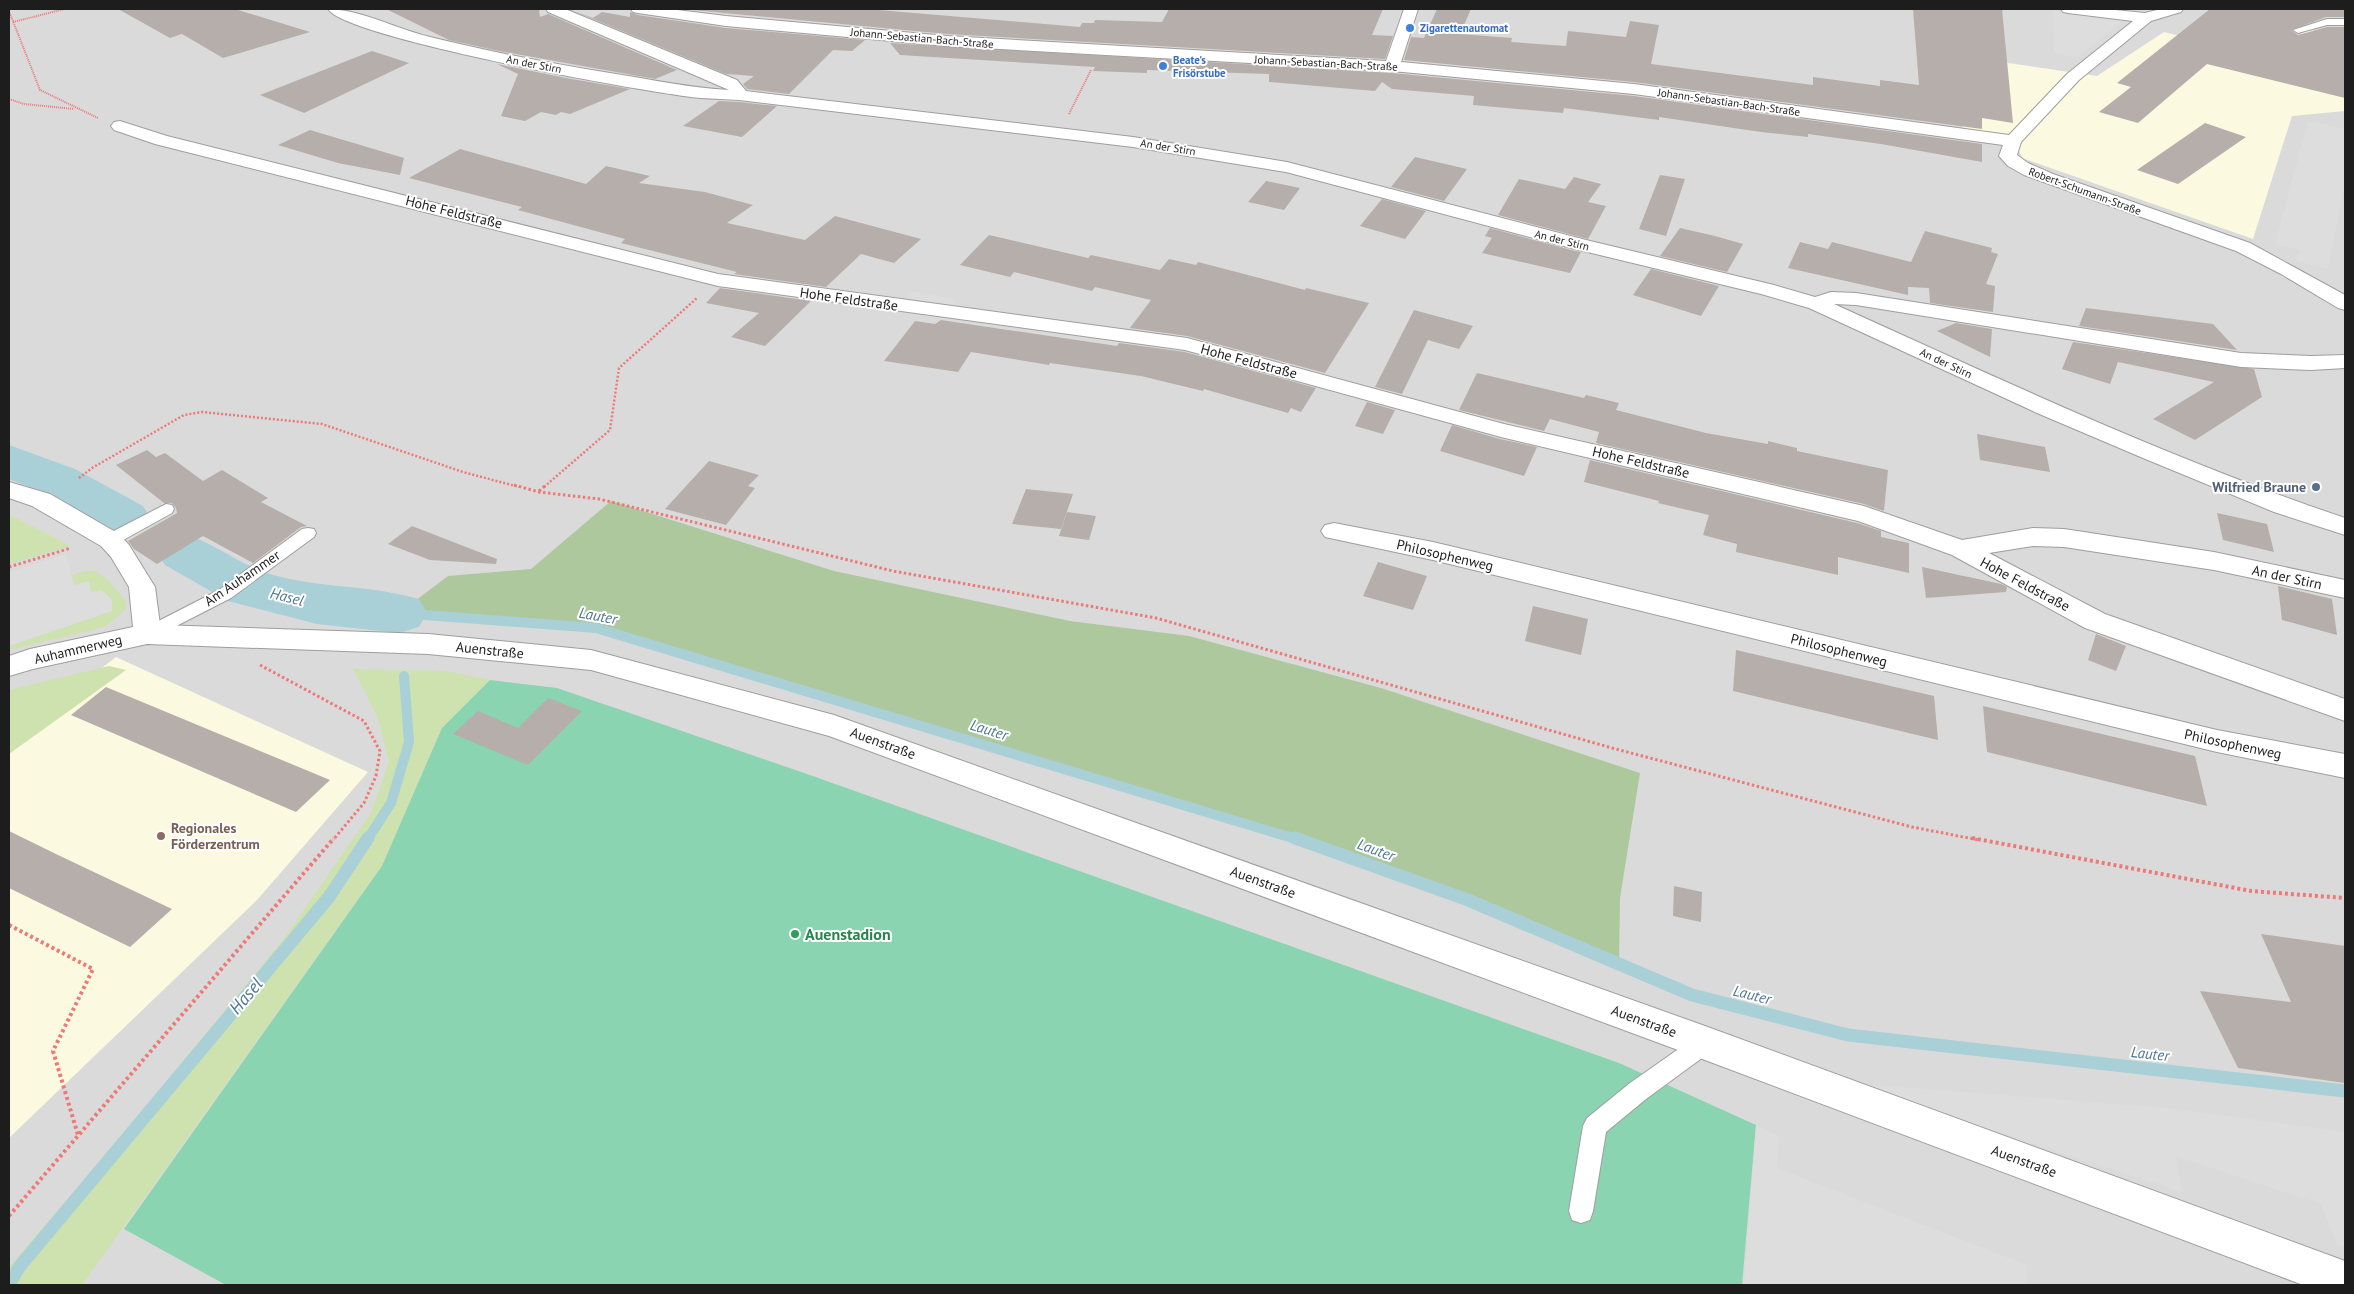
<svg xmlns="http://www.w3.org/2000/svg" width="2354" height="1294" viewBox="0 0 2354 1294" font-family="'PT Sans',sans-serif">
<rect width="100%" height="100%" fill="#ede9e4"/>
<!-- residential -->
<rect fill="#dbdada" x="9" y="9" width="2336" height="1276"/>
<!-- education -->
<g fill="#fbf9df">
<polygon points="2309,29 2345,39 2345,69 2335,77 2345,80 2345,111 2292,116 2253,239 2022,158 2018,148 1963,131 1955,55 2097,76 2164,32 2265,57"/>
<polygon points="116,657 368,772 257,900 9,1138 9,743 25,727"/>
</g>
<!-- grass -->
<g fill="#cde2af">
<polygon points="12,516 71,546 9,564 9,518"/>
<polygon points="85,571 96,571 111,583 126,602 125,610 105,627 9,650 9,646 111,611 91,592 74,586 72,575"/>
<polygon points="109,666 126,670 9,754 9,690"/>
<polygon points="353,669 446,671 490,680 442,728 382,866 82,1285 19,1285 9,1282 9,1267 102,1159 282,941 371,813 389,761 377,716"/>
</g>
<!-- forest -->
<polygon fill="#adc89d" points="611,501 834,571 1070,621 1189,636 1381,688 1640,773 1620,898 1619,964 1468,900 1327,848 1069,768 596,628 399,613 448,576 531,569"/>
<!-- pitch -->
<polygon fill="#8ad4b1" points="490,680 557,688 807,774 1619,1063 1756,1125 1742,1285 226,1285 124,1229 382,866 442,728"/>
<!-- parking -->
<g fill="#ddd">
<polygon points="2053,10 2126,19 2076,58 2054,52"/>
<polygon points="2308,121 2345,129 2345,183 2328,269 2296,261 2299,250 2275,244"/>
<polygon points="910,291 954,299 955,306 905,298"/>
<polygon points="66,554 74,585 89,581 91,592 102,590 112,600 112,611 9,646 9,572"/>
<polygon points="1847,1083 2167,1108 2345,1132 2345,1246 2337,1244 2321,1204 2175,1156 2182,1192"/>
<polygon points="1756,1125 1779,1136 1777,1168 2027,1265 2027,1285 1744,1285"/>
</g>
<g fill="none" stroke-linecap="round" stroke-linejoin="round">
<!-- stream-far1 -->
<g stroke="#a9d0d6" stroke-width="10">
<polyline points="399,613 596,628 1299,840"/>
<polyline points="367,840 391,803 409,742 404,676"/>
</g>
<!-- stream -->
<g stroke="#a9d0d6" stroke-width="13">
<polyline points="1295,838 1468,900 1692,995 1848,1035 2345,1091"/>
<polyline points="9,1284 20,1266 329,897 368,838"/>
</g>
<!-- river -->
<g fill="#a9d0d6" fill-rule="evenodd">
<polygon points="9,445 75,469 143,506 151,518 143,530 125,535 107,530 39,491 9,479"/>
<path d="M184,534C213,542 236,562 264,572C314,589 368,584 419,599L427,613L419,627L399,633L317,624L247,606L228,601L165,565L157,552L165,539Z"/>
</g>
</g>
<!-- building -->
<g fill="#b6aeaa">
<polygon points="118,9 235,9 310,32 223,58 182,34 170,38"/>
<polygon points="386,9 539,9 540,17 548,14 677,70 655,79 499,51 449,40"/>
<polygon points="569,9 593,18 602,12 630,17 630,12 638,15 726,28 865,40 852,51 833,50 789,94 747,89 743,84 754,76 726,74"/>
<polygon points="682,9 867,9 1080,27 1082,23 1094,23 1095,20 1162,22 1169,9 1383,9 1372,35 1393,36 1385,59 947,34"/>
<polygon points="1437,9 1471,9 1460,34 1512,38 1511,42 1566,46 1568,31 1626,37 1630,21 1659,25 1651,64 1813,85 1813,77 1880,86 1880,80 1919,85 1913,9 2002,9 2013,123 1982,118 1982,129 1634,82 1404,60 1411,37 1424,38"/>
<polygon points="2210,9 2345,9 2345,17 2326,17 2291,30 2298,35 2327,27 2345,27 2345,98 2207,64 2138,123 2099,112 2131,87 2117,83"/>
<polygon points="890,43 1392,73 1634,96 1982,144 1982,162 1881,144 1808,134 1808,137 1761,132 1659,117 1659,120 1564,108 1563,113 1473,105 1474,96 1392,89 1382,82 1375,91 1269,82 1269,74 1147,70 1147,73 1093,71 1095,67 900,55"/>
<polygon points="372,51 409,63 304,113 260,95"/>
<polygon points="497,64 566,78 630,89 570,114 561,112 556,115 541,112 525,121 501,116 518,74"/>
<polygon points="719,101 739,102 777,106 742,137 683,126"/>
<polygon points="2205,123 2246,137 2178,184 2137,170"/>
<polygon points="310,130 404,158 400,175 338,163 278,145"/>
<polygon points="460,149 586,184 606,166 650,176 639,183 705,192 753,205 727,223 805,240 835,216 921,239 894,263 861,254 826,287 734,274 737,272 621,243 625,239 518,210 522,207 409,178"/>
<polygon points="1415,157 1467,169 1444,201 1391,187"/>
<polygon points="1660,175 1685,179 1666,236 1639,229"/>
<polygon points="1574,177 1601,184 1588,202 1606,206 1588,239 1498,215 1519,179 1565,189"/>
<polygon points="1266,181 1300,188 1284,210 1248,202"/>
<polygon points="1382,199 1426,211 1405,239 1360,226"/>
<polygon points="1490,228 1575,251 1581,252 1570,273 1482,253 1492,238 1485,236"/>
<polygon points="1680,228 1715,236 1743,244 1727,272 1660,256"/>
<polygon points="1925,231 1992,248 1991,252 1998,254 1986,284 1995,286 1993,312 1930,303 1929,288 1908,287 1908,295 1788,268 1800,242 1828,249 1832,242 1911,262"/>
<polygon points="989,235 1088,258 1091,255 1160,270 1169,259 1196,265 1198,262 1305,290 1306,288 1369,303 1325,373 1187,336 1130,328 1151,300 1095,287 1092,291 1014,272 1010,277 960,265"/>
<polygon points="1651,269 1719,286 1701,316 1633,295"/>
<polygon points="720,288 811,301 765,346 731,337 759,313 706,303"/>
<polygon points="2086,308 2213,324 2237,350 2079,326"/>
<polygon points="1414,310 1473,326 1459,349 1428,340 1402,394 1375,387"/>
<polygon points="941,320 1117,346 1119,343 1185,352 1316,388 1301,412 1291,408 1288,413 1204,389 1203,391 1141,376 1050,363 1049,365 971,352 958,372 884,361 915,321 935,324"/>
<polygon points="1956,323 1992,329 1990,357 1937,331"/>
<polygon points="2073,342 2254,369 2262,397 2195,440 2153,419 2214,382 2118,362 2110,384 2062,369"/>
<polygon points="1477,373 1584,398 1586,395 1619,403 1616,410 1706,433 1768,444 1768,441 1797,448 1797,451 1888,470 1884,511 1864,504 1596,443 1599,432 1550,419 1544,431 1459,410"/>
<polygon points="1367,402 1395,410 1383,434 1355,426"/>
<polygon points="1452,425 1500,439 1537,447 1524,476 1440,451"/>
<polygon points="1977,434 2045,447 2050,472 1980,460"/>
<polygon points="147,450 156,457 165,453 203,481 222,470 268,498 261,502 307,526 301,527 253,563 203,536 157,564 134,549 128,541 177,513 176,508 172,503 164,503 116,465"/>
<polygon points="1590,460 1857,523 1881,531 1881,537 1909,543 1909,573 1838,557 1838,575 1736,552 1737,544 1703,535 1709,515 1658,503 1659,501 1584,482"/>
<polygon points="709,461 759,475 748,486 755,488 726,525 665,509"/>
<polygon points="1026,489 1073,494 1061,529 1012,524"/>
<polygon points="1067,512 1096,516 1089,540 1059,536"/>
<polygon points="2217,513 2267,524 2274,552 2223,540"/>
<polygon points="412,526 497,559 496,564 430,560 388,544"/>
<polygon points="1378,562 1427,576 1413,610 1363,596"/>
<polygon points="1922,567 2001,584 2007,587 2006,592 1926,598"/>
<polygon points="2278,586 2332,599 2337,635 2282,620"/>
<polygon points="1533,606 1588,619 1581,655 1525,641"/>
<polygon points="2096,634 2126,646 2116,671 2088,660"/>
<polygon points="1736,650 1934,696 1938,740 1733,691"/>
<polygon points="106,687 330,780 296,812 71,715"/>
<polygon points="548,698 582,711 528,765 453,734 478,711 518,728"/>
<polygon points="1983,706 2195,756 2207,806 1987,752"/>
<polygon points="9,831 58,855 172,909 130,947 9,888"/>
<polygon points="1674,886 1702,892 1701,922 1673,916"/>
<polygon points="2261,934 2345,946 2345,1083 2238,1068 2200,991 2291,1002"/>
</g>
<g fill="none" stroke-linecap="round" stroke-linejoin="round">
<!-- service casing -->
<g stroke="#9e9e9e" stroke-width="2">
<g id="service">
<polygon points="2345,19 2345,25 2327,25 2298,33 2293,30 2327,19"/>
<polygon points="166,504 172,505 174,509 172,513 116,544 104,544 102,540 104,536"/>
<polygon points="308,528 314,529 316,533 314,537 231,598 153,638 147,640 141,638 138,634 141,630 219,590 302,529"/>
<polygon points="1705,1032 1713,1036 1716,1043 1713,1050 1646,1099 1606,1132 1593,1211 1590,1220 1581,1223 1572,1220 1569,1211 1583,1126 1587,1118 1630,1083 1697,1036"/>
</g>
</g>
<!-- minor casing -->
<g stroke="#9e9e9e" stroke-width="2">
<g id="minor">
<path d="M328,9C359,9 397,29 430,37C491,52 553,64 616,74C654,80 691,88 729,90L548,12L546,9H565L737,80L746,91L1133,137L1287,162L1586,240L1774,285L1815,297L1831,292L1856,293L2241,353L2311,356L2345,355V368L2311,370L2241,367L1856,305L1834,304C2002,380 2170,459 2345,518V535L2274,512L2143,458L2037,413L1809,308L1761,294L1575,249L1286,172L1133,147L739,100C726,99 714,99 701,98C653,94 345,38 328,9Z"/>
<polygon points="631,9 669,9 726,16 947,36 1386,61 1404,9 1418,9 1401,62 1634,84 2009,135 2067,74 2133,21 2068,13 2063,12 2061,9 2105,9 2145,13 2161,9 2183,9 2181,12 2151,21 2079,80 2021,142 2017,155 2028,163 2053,174 2250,243 2345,295 2345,310 2338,308 2281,274 2236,251 2024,175 2008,166 1999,156 2003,145 1634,94 1392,71 947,46 726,26 638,13 633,12"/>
<polygon points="120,121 167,136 718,274 1187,338 1504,424 1864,506 1962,540 2033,528 2064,529 2214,552 2345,580 2345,598 2214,570 2064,547 2033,546 1989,553 2105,614 2345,699 2345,721 2085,628 1952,555 1858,521 1501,437 1185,350 718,286 155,144 114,130 111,126 114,122"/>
<polygon points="9,482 50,494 119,534 129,545 155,587 160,625 428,634 591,650 834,715 1705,1026 2345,1261 2345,1285 2303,1285 1705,1060 829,736 591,670 428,654 147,644 33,669 9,676 9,656 30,649 133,627 129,587 111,557 101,546 32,506 9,498"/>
<polygon points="1334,523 1433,542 2217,730 2345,754 2345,778 2217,752 1433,560 1325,537 1321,531 1325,525"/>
</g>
</g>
<!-- path-far3 -->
<g stroke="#eb7a78" stroke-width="2" stroke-dasharray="1 1" stroke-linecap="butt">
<polyline points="9,11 40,90 98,118"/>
<polyline points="13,22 65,9"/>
<polyline points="9,99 24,104 74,109"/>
<polyline points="1069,114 1091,70"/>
</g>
<!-- path-far2 -->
<g stroke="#eb7a78" stroke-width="2.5" stroke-dasharray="2 2" stroke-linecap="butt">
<polyline points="79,478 92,468 184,415 202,412 322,424 463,472 519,487"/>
<polyline points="544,487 610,430 619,368 697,298"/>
</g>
<!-- path-far1 -->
<g stroke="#eb7a78" stroke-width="3" stroke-dasharray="2.5 2.5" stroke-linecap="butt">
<polyline points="514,485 539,492 599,499 893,571 1156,618 1612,748 1912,827 1979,840"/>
<polyline points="539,491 546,485"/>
<polyline points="9,567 71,548"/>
<polyline points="260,665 364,721 380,751 376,776 364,803 333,840"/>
</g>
<!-- path -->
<g stroke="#eb7a78" stroke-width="4" stroke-dasharray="3 3" stroke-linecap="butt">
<polyline points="1972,838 2251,891 2345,898"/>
<polyline points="9,925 93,969 53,1051 78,1135"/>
<polyline points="9,1216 334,838"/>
</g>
<!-- service -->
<use href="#service" fill="#fff" fill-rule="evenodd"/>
<!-- minor -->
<use href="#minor" fill="#fff" fill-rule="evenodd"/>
</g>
<!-- markers -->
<g fill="#3f7fe0" stroke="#fff" stroke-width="2">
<circle cx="1410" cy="28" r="5"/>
<circle cx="1163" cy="66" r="5"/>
</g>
<circle fill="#5c6f8a" stroke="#fff" stroke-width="2" cx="2316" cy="487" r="5"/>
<circle fill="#8d6e63" stroke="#fff" stroke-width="2" cx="161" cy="836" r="5"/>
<circle fill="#2e9e5b" stroke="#fff" stroke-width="2" cx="795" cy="934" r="5"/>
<g text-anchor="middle" stroke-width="4" stroke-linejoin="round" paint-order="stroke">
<!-- far-shop labels -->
<g font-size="11" font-weight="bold" fill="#366cbe" stroke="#fff" text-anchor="start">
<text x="1420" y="32">Zigarettenautomat</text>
<text x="1173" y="64">Beate's<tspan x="1173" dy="13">Frisörstube</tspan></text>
</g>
<!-- far-street labels -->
<g font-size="11" fill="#1d1d1d" stroke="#fff">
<text transform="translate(922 38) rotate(5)" y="4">Johann-Sebastian-Bach-Straße</text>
<text transform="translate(1326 63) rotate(3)" y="4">Johann-Sebastian-Bach-Straße</text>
<text transform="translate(534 64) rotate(11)" y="4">An der Stirn</text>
<text transform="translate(1729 102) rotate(8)" y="4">Johann-Sebastian-Bach-Straße</text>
<text transform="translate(1168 147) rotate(9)" y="4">An der Stirn</text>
<text transform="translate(2085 191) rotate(20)" y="4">Robert-Schumann-Straße</text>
<text transform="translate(1562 240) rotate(14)" y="4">An der Stirn</text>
<text transform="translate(1946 363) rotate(25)" y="4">An der Stirn</text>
</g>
<!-- street labels -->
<g font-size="14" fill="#1d1d1d" stroke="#fff">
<text transform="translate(454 212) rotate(14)" y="5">Hohe Feldstraße</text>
<text transform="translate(849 299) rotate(8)" y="5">Hohe Feldstraße</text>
<text transform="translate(1249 361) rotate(15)" y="5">Hohe Feldstraße</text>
<text transform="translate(1641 462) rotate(13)" y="5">Hohe Feldstraße</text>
<text transform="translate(1445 555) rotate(13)" y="5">Philosophenweg</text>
<text transform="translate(2287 577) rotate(12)" y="5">An der Stirn</text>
<text transform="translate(242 578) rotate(-34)" y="5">Am Auhammer</text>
<text transform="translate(2025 584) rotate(28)" y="5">Hohe Feldstraße</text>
<text transform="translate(78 649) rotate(-13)" y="5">Auhammerweg</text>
<text transform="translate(490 650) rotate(6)" y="5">Auenstraße</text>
<text transform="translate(1839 650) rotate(14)" y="5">Philosophenweg</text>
<text transform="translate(883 743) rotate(20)" y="5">Auenstraße</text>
<text transform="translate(2233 744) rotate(12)" y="5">Philosophenweg</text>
<text transform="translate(1263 882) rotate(20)" y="5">Auenstraße</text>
<text transform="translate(1644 1021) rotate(20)" y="5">Auenstraße</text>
<text transform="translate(2024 1161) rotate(20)" y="5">Auenstraße</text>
</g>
<!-- service labels -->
<g font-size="14" font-weight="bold" fill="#4e5e75" stroke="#fff" text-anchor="end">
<text x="2306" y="492">Wilfried Braune</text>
</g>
<!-- education labels -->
<g font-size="14" font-weight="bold" fill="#785e54" stroke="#fff" text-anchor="start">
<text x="171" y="833">Regionales<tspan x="171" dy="16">Förderzentrum</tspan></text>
</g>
<!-- water labels -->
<g font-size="15" font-style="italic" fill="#4d7794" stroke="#fff">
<text transform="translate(287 597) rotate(14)" y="5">Hasel</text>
<text transform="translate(598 616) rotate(10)" y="5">Lauter</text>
<text transform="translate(989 730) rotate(17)" y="5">Lauter</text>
<text transform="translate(1376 850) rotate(20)" y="5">Lauter</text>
<text transform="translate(1752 995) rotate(14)" y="5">Lauter</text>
<text transform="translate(2150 1054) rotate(6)" y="5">Lauter</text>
</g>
<!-- near-leisure labels -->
<g font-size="16" font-weight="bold" fill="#27864d" stroke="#fff" text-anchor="start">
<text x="805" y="940">Auenstadion</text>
</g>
<!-- near-water labels -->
<g font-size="18" font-style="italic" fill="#4d7794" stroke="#fff">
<text transform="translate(246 996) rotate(-50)" y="6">Hasel</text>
</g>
</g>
<!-- border -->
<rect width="2354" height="1294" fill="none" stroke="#1d1d1d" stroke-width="20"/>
</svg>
